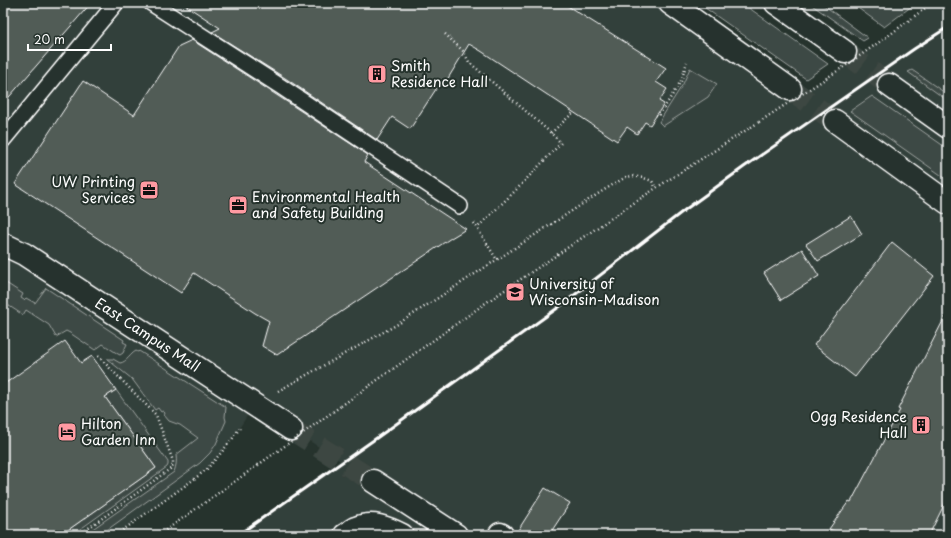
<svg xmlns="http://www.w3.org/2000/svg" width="951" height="538" viewBox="0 0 951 538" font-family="'Playpen Sans',sans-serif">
<rect width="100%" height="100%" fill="#26332d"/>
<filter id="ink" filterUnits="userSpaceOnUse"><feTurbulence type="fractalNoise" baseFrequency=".025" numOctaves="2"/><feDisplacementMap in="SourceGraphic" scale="8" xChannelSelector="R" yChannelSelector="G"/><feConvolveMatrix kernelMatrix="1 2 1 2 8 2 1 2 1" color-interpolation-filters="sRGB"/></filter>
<g filter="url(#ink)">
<!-- built -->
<polygon fill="#333f3a" points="3,3 670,3 799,95 851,62 892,33 932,3 948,3 948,535 238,535 342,462 254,405 233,438 220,454 207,469 193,480 116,535 3,535"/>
<!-- green -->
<g fill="#3e4944" stroke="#9ea4a2">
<polygon points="698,3 742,3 828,64 806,79"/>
<polygon points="809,3 821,3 868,38 863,41"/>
<polygon points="851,3 916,3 884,27"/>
<polygon points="690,68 717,84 708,97 688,110 663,126 659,122 683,84"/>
<polygon points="912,70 948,95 948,101 908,72"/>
<polygon points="872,96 948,149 948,180 850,111"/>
<polygon points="3,281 23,294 21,298 24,300 26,298 35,303 46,288 124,340 123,342 127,344 126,346 123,353 120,355 118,354 103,344 95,350 70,333 66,331 56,337 49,325 26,310 23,315 3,302"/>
<path d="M136,351L138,352L139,351L226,407L225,417L226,421L216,444L210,453L200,463L100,535H84L174,472C176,466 177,462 176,455L198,438L180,425L169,421L164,415L165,413L163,411L161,412L158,408L155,410L132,379L107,359H113L120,363C127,362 130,354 136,351Z"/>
<polygon points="116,390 168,462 168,465 167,467 72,535 61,535 156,468 105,397"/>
</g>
<!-- building -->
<g fill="#515c57" stroke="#fff">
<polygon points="3,3 91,3 3,104"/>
<polygon points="182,3 563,3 666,68 656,82 667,89 659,101 664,104 650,125 645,122 637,134 627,127 617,141 481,51 469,44 447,80 440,83 410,129 392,117 377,140 285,78 212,32 220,28"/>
<polygon points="192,40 275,94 368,155 364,162 466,229 451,238 277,355 262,346 269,321 255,313 194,273 181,293 15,184 83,81 134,115 179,46"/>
<polygon points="851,216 862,234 818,261 806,244"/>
<polygon points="892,242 934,276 855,377 814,345"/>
<polygon points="802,249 819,276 781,300 764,273"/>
<polygon points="948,311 948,497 929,535 844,535 829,529 849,501 851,502 900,410 898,409"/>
<polygon points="65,341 81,363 92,356 116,390 105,397 156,468 61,535 3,535 3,385"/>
<polygon points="545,488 570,503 549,535 515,535"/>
</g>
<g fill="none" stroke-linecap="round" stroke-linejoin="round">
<!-- street-tunnel -->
<polyline stroke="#3c4742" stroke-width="22" stroke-dasharray="22 11" stroke-linecap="butt" points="291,429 373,481"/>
<!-- primary-tunnel -->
<g stroke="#3c4742" stroke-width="22" stroke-dasharray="22 11" stroke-linecap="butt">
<polyline points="845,52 889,85"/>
<polyline points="790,89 835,121"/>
</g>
<!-- lane casing -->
<g stroke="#fff" stroke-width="18">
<g id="lane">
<polyline points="151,3 280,86 460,206"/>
<polyline points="3,140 116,3"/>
</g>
</g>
<!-- street casing -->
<g stroke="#fff" stroke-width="25">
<g id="street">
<path id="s1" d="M3,244L24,254L291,429"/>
<polyline points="373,481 456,535"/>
<polyline points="500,534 502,535"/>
<path d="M345,535C349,533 352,529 356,528C372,521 388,528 402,535"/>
</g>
</g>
<!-- primary casing -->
<g stroke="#fff" stroke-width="25">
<g id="primary">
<polyline points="670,3 790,89"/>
<polyline points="776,3 845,52"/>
<polyline points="889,85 948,127"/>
<polyline points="835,121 948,203"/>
</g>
</g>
<!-- path -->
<g stroke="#fff" stroke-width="2.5" stroke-dasharray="1 3" stroke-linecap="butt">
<polyline points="892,33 932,3"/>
<polyline points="445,34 464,52 469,62 551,133 561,143 516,190 477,228"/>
<polyline points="656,115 659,116 681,81 687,62"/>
<polyline points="551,133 574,112"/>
<polyline points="474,223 497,260"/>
<polyline points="278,391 398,324 604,190 626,177 633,176 644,178 652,181 656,188"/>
<polyline points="341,406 487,302 656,188 759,122"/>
<polyline points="79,535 170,469 173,465 173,461 156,415 98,356"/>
<polyline points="116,535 193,480 207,469 220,454 233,438 241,426"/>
<polyline points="159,535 258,465"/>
</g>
<!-- lane -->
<use href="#lane" stroke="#26332d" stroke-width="15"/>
<!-- street -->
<use href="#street" stroke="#26332d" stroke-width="22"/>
<!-- primary -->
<use href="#primary" stroke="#26332d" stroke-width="22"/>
<!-- rail -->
<polyline stroke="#fff" stroke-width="3" points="238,535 378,437 559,307 686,209 744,167 914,49 948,27"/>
<!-- path-bridge -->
<g stroke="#fff" stroke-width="2.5" stroke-dasharray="1 3" stroke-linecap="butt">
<polyline points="759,122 851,62 892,33"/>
<polyline points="258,465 341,406"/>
</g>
</g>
</g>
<!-- icons -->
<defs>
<g id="building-square" transform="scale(1)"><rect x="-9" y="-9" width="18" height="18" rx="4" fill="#ff9aa2" stroke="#26332d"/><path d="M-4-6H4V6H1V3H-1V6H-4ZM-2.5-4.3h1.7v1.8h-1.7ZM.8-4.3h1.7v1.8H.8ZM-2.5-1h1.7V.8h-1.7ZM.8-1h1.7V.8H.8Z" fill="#111"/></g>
<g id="office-square" transform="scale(1)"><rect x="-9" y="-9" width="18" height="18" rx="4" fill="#ff9aa2" stroke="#26332d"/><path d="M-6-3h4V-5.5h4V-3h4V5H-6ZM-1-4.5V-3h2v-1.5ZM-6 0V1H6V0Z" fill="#111"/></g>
<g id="university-square" transform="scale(1)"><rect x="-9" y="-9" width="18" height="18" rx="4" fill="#ff9aa2" stroke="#26332d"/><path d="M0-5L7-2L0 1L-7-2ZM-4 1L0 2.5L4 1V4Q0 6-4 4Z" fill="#111"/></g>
<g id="hotel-square" transform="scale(1)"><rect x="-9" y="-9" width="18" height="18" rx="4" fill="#ff9aa2" stroke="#26332d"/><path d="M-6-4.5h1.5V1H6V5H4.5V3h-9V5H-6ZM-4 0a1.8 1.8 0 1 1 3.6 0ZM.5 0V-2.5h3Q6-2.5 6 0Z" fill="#111"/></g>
</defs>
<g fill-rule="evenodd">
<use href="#building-square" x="377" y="74"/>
<use href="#office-square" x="149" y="190"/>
<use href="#office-square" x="238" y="205"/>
<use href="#university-square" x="515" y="292"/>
<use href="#building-square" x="921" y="425"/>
<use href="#hotel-square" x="67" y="432"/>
</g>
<g text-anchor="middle" stroke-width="4" stroke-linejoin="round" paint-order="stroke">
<!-- poi labels -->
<g font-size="14" fill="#fff" stroke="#26332d" text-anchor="start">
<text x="391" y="71">Smith<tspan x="391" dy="16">Residence Hall</tspan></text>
<text x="135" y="187" text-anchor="end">UW Printing<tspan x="135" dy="16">Services</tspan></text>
<text x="252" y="202">Environmental Health<tspan x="252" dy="16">and Safety Building</tspan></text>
<text x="529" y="289">University of<tspan x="529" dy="16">Wisconsin-Madison</tspan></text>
<text x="907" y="422" text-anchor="end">Ogg Residence<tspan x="907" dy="16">Hall</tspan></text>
<text x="81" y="429">Hilton<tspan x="81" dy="16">Garden Inn</tspan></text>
</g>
<!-- street labels -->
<g font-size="14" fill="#fff" stroke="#26332d">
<text dy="5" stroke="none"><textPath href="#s1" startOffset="171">East Campus Mall</textPath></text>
</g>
</g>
<!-- margin -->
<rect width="951" height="538" fill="none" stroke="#26332d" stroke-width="16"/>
<rect x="8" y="8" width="935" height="522" fill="none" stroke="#fff" stroke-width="1.5" filter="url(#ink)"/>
<!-- scale -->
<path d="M28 44v6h83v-6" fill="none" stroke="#ffffff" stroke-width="2"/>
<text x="34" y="44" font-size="12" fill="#ffffff" stroke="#26332d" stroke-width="3" paint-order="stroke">20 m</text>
</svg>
